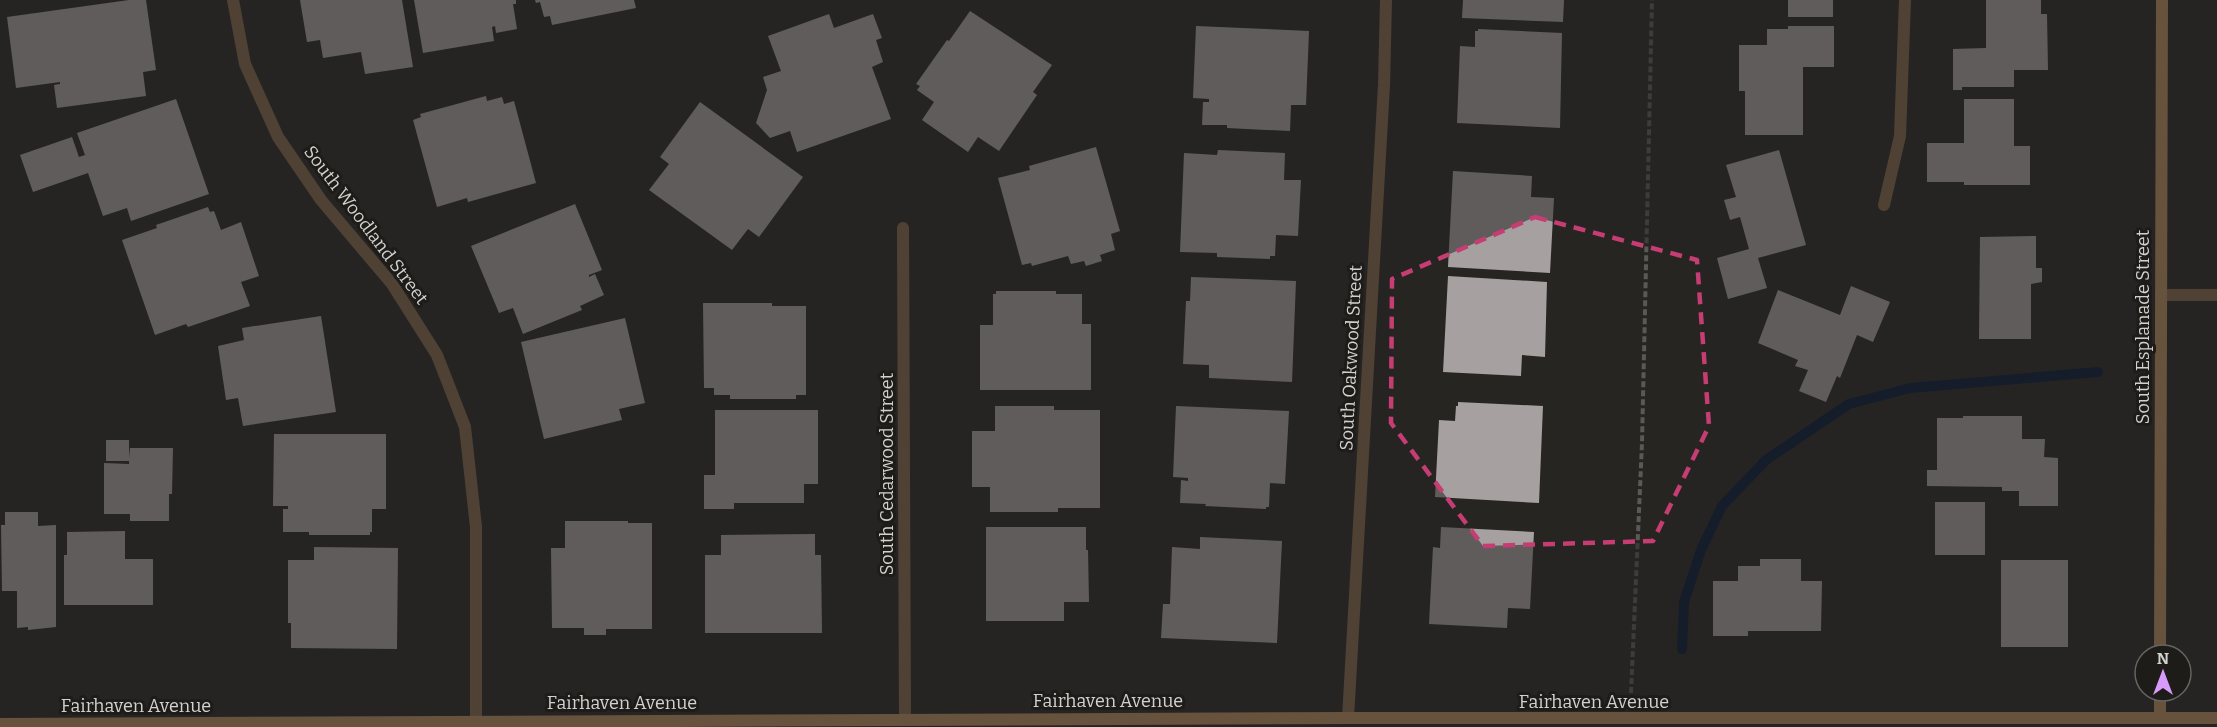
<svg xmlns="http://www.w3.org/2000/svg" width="2217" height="727" viewBox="0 0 2217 727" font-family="Bitter,serif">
<rect width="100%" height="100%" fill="#262522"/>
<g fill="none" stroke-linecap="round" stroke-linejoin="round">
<!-- stream -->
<polyline stroke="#001634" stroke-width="10" points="1682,649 1684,602 1701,550 1722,506 1766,460 1849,404 1910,388 2098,372"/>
</g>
<!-- building -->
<g fill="#a6a0a0">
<polygon points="129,0 146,0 156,70 143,72 146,96 57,108 54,85 60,84 60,82 16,88 7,17"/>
<polygon points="300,0 402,0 413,67 365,74 361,52 323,58 320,40 307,42"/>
<polygon points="414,0 516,0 516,4 513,4 517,29 496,33 495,26 492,27 494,41 423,53"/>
<polygon points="535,0 634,0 636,8 552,25 550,16 544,17 540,2 536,3"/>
<polygon points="1463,0 1564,0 1563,22 1462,18"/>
<rect x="1788" y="0" width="45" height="17"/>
<polygon points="1986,0 2041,0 2041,14 2047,14 2048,70 2014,70 2014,87 1962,87 1962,90 1953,90 1953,49 1986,48"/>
<polygon points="970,11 1052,65 1033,92 1037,95 999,151 978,137 968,152 922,120 934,102 917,90 920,86 916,84 947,40 949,41"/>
<polygon points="829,14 834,28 873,14 882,38 876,40 883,62 872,67 891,119 797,152 790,131 770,138 756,123 767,90 763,77 781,71 768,36"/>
<polygon points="1196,26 1309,31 1306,105 1291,105 1290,131 1227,128 1227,125 1202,125 1203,102 1209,102 1209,99 1193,98"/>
<polygon points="1788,26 1834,26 1834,67 1803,67 1803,135 1745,135 1745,91 1739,91 1739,45 1767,45 1767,29 1788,29"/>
<polygon points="1478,29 1562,33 1560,128 1457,123 1460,46 1475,47 1475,31 1478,31"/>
<polygon points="486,96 487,101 502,97 504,104 514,101 536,183 468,202 467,198 437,207 413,120 421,117 420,114"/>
<polygon points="176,99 209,194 131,221 127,208 103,216 88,173 33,192 20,155 72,137 79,157 85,155 77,133"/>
<polygon points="1964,99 2014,99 2014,146 2030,146 2030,185 1964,185 1964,182 1927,182 1927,143 1964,143"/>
<polygon points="700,102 803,177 759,237 748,229 732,250 649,190 669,164 660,157"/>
<polygon points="1096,147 1120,231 1111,234 1115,250 1100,255 1102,261 1086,266 1084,261 1071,264 1068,256 1032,266 1031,263 1022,265 998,178 1030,170 1029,166"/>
<polygon points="1218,150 1285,153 1284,180 1301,180 1298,236 1276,235 1275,256 1270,256 1270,259 1217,257 1217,253 1180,252 1184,153 1217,155"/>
<polygon points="1779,150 1806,245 1758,258 1767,288 1728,299 1717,258 1749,249 1740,217 1730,220 1724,200 1736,197 1726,165"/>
<polygon points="1453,171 1532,176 1531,197 1554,198 1550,273 1448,267"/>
<polygon points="575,204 602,270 589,275 589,277 595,274 604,295 580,306 582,310 523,334 513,308 499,313 471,246"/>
<polygon points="208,207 210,212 214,211 221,230 241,222 259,276 241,282 250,306 188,327 186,324 155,335 122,240 157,228 156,225"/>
<polygon points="2036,236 2036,268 2042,268 2042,282 2031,284 2031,339 1979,339 1980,237"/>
<polygon points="1448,276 1547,282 1545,357 1522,355 1521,376 1443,372"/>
<polygon points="1191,277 1296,281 1292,382 1209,378 1209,365 1183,364 1186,301 1190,301"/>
<polygon points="1851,286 1890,302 1873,342 1857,335 1840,378 1837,376 1826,402 1799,391 1808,370 1795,366 1798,360 1758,343 1778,290 1840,315"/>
<polygon points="996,291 1056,291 1056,294 1082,294 1082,324 1091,324 1091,390 980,390 980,325 993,325 993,294 996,294"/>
<polygon points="703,303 772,303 772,306 806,306 806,395 796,395 796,399 730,399 730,395 714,395 714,388 704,388"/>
<polygon points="321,316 336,412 243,426 238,398 226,400 218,346 244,340 242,328"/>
<polygon points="625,318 645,403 619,409 622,420 544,439 521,342"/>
<polygon points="1458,402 1543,406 1539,503 1435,497 1439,420 1455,421 1456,406 1458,406"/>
<polygon points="995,406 1054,406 1054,410 1100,410 1100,508 1058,508 1058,512 990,512 990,487 972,487 972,431 995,431"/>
<polygon points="1176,406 1289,411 1285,484 1270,483 1269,507 1266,507 1266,509 1205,506 1206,504 1180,503 1181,480 1188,481 1188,478 1173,477"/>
<polygon points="715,410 818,410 818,484 804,484 804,503 734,503 734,509 704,509 704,475 715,475"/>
<polygon points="1963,416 2022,416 2022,439 2045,439 2044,457 2058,458 2058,506 2019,506 2019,491 2002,491 2002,487 1927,486 1927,470 1937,470 1937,418 1963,418"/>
<polygon points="274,434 386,434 386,509 372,509 372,532 370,532 370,535 309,535 309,532 283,532 283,509 288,509 288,506 273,506"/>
<polygon points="106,440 129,440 129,458 130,448 173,448 172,494 169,494 169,521 130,521 130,514 104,514 104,463 129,464 129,461 106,461"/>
<rect x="1935" y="502" width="50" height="53"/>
<polygon points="5,512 38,512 38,526 56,525 56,627 28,630 28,627 17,628 17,591 2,591 1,525 5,525"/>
<polygon points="565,521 628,521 628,523 652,523 652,629 606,629 606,635 584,635 584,628 552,628 551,548 565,548"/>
<polygon points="986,527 1086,527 1086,550 1088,550 1089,602 1064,602 1064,621 986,621"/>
<polygon points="1441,527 1534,532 1530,609 1508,608 1507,628 1429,624 1433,547 1440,548"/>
<polygon points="125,531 125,559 153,559 153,605 64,605 64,555 67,555 67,532"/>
<polygon points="815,534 815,555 821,555 822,633 705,633 705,555 721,555 721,535"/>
<polygon points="1200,537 1282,541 1277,643 1161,638 1163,604 1170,604 1172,547 1200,549"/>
<polygon points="314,547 398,548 397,649 291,648 291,623 288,623 288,560 314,560"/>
<polygon points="1760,559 1801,559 1801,581 1822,581 1821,631 1748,631 1748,636 1713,636 1713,581 1738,581 1738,566 1760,566"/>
<rect x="2001" y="560" width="67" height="87"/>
</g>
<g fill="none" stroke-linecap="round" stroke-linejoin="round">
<!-- path -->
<polyline stroke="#5a5957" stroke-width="4" stroke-dasharray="6 3" stroke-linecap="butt" points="1631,693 1642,443 1652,0"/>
<!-- lane -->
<polyline stroke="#80674d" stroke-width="12" points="2161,295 2217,295"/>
<!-- street -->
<g stroke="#80674d" stroke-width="12">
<polyline points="233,0 245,64 278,137 321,200 392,284 437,355 465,427 476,527 476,722"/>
<polyline points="1884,205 1900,136 1905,0"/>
<polyline points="903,228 905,720"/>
<polyline points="1348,718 1384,85 1386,0"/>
</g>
<!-- secondary -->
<g stroke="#b58b61" stroke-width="12">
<polyline points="2160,655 2162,0"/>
<polyline points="2160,718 2160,691"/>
<polyline points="0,724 1348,718 2217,718"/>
</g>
</g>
<!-- marked area -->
<path d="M0 0H2217V727H0ZM1535,217L1697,260L1709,426L1653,541L1483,546L1391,423L1392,279Z" fill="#262522" fill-opacity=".55" fill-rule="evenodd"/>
<path fill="none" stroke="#c53d72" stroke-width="4.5" stroke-dasharray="12 8" stroke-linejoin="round" d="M1535,217L1697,260L1709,426L1653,541L1483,546L1391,423L1392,279Z"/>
<g text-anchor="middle" stroke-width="6" stroke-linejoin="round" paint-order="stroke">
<!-- street labels -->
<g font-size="18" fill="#d2d1cf" stroke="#1d1c19">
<text transform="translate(366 225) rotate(53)" y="6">South Woodland Street</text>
<text transform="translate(2143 327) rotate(-90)" y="6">South Esplanade Street</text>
<text transform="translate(1351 358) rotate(-87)" y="6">South Oakwood Street</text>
<text transform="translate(887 474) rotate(-90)" y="6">South Cedarwood Street</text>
<text x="1108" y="707">Fairhaven Avenue</text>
<text x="1594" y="708">Fairhaven Avenue</text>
<text x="622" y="709">Fairhaven Avenue</text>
<text x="136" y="712">Fairhaven Avenue</text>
</g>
</g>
<!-- north arrow -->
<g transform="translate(2163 673)"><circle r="28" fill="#1d1c19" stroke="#656462" stroke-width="1.5"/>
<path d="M0-4.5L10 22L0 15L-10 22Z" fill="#d79bf9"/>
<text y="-9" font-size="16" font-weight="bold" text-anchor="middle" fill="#d2d1cf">N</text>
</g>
</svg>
